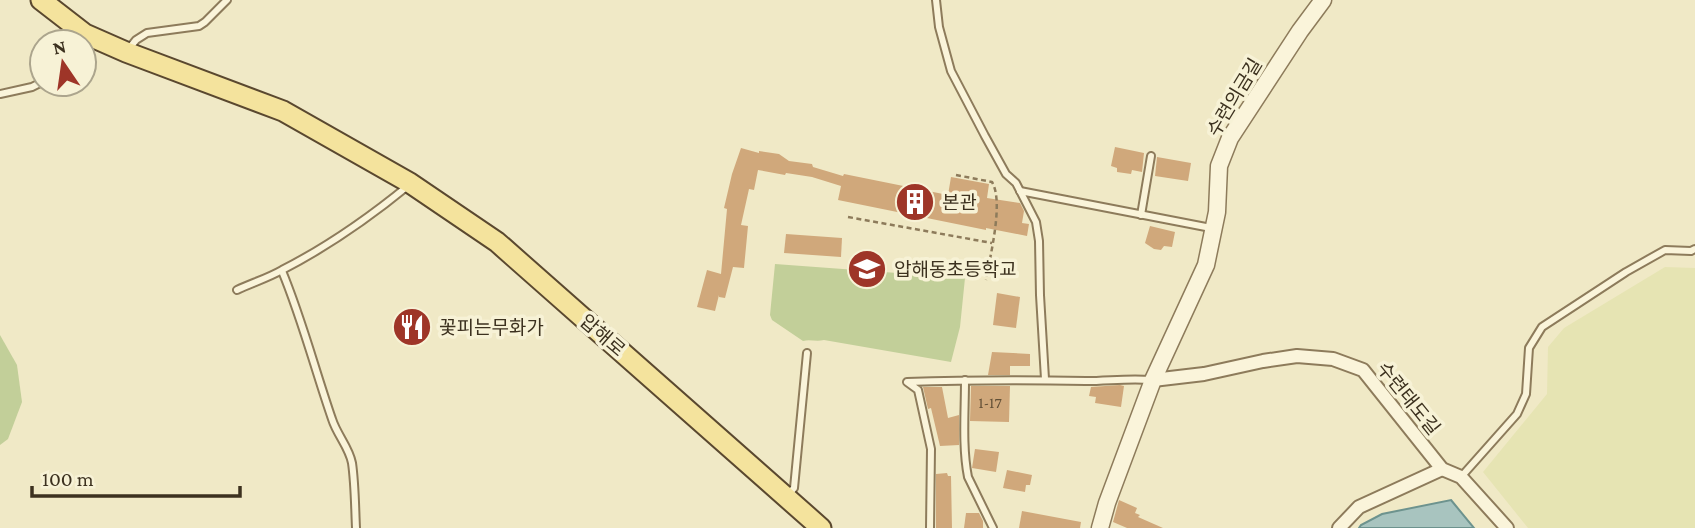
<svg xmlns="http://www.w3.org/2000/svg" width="1695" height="528" viewBox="0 0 1695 528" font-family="'Crimson Pro','Noto Sans KR',serif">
<rect width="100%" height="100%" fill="#f0e9c6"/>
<!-- farmland -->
<polygon fill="#e6e4b3" points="1665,267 1695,268 1695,528 1528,528 1483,472 1547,394 1548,347 1564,328"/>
<!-- green -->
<g fill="#c2cf99">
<path d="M775,264L965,278L960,327L951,362L824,340C816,342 810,339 803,341L772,320L770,315Z"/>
<polygon points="0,335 17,365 22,402 8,439 0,445"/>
</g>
<!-- water -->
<polygon fill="#a8c4bf" stroke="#6d938e" stroke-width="2" points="1451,500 1474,528 1359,528 1361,525 1382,514"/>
<!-- building -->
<g fill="#d0a87b">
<polygon points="1115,147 1144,153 1142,172 1132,170 1131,174 1117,172 1117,168 1111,166"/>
<polygon points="741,148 759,153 759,151 779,154 789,161 812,164 813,167 843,176 844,174 948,195 951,177 989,184 987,198 1020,203 1024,211 1022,223 1029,224 1027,236 986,228 986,230 838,200 841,186 812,177 786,173 785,175 758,170 754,190 749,189 741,225 748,226 744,268 733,267 725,298 719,297 719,295 715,311 697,307 707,270 721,274 727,209 724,208 732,174"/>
<polygon points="1157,157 1191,163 1188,181 1155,176"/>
<polygon points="1150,226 1175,232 1172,247 1164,246 1161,250 1154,249 1145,243"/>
<polygon points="786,234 842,238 841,257 784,253"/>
<polygon points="997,293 1020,297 1016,328 993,325"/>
<polygon points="992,352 1030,354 1030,366 1010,366 1010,375 988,375"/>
<polygon points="1120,385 1124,386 1121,407 1095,403 1096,397 1089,396 1091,387"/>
<polygon points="971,386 1010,386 1009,422 970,421"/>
<polygon points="923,387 942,387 948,418 959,415 959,445 940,446 931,408 928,409"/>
<polygon points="975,449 999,452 996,472 972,468"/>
<polygon points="1007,470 1032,475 1030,485 1026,485 1025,492 1003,488"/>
<polygon points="947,473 948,476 951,476 952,528 936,528 936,474"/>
<polygon points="1119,500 1137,508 1135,513 1140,515 1138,517 1163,528 1127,528 1113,522"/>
<polygon points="1022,511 1081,522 1080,528 1019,528"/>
<polygon points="966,513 979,513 983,521 983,528 964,528"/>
</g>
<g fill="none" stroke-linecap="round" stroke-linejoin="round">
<!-- service casing -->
<g stroke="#8d7b5b" stroke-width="10">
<g id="service">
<polyline points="936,0 939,27 951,71 985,136 1006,174 1016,183 1036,222 1039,241 1040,295 1045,379"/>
<polyline points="127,51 136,40 147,33 199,26 205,22 227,0"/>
<polyline points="0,94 32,87 42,82"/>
<polyline points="1020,191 1211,228"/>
<polyline points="1141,215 1151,156"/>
<path d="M282,271C302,319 315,370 332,419C337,435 349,447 352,463C355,484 355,507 356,528"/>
<path d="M237,290C252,283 268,278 282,270C327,247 370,217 409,185"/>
<path d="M965,380C965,412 962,446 968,477L993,528"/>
<polyline points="1461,477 1517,414 1526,394 1529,348 1542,327 1626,272 1665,250 1691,251 1695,249"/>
<polyline points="788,495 794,488 807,353"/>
<path d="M930,528L931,449L918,390L907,382C967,380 1026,380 1086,381C1108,381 1129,378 1151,380"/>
</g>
</g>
<!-- minor casing -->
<g stroke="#8d7b5b" stroke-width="16">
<g id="minor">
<polyline points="1153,380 1204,374 1263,361 1297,356 1333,359 1363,370 1442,469 1461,477 1507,528"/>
<polyline points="1339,528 1359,507 1442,469"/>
</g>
</g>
<!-- tertiary casing -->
<g stroke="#8d7b5b" stroke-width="19">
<polyline id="tertiary" points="1100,528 1107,503 1153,380 1206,265 1217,212 1219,166 1230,138 1300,31 1323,0"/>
</g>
<!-- primary casing -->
<g stroke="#5a482f" stroke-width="23">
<polyline id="primary" points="41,0 85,34 126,52 283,111 410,183 497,242 821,528"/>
</g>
<!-- path -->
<g stroke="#8d7b5b" stroke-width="2.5" stroke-dasharray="5 3.5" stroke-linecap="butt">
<path d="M956,175L992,182C1004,202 990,256 986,280"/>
<polyline points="848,217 992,243"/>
</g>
<!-- service -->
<use href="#service" stroke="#faf4da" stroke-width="6"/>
<!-- minor -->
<use href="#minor" stroke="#faf4da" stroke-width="12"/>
<!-- tertiary -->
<use href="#tertiary" stroke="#faf4da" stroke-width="16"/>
<!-- primary -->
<use href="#primary" stroke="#f4e39d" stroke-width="19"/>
</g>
<!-- icons -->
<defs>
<g id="building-disc" transform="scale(2.0125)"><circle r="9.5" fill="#9e3528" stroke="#f7f2d6"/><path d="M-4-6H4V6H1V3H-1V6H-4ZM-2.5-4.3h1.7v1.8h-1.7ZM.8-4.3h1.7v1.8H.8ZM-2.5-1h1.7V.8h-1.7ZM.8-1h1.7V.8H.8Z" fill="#fff"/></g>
<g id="school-disc" transform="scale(2.0125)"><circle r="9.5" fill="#9e3528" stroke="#f7f2d6"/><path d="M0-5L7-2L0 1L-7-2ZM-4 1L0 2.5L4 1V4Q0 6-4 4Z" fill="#fff"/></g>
<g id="restaurant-disc" transform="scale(2.0125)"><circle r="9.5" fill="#9e3528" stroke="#f7f2d6"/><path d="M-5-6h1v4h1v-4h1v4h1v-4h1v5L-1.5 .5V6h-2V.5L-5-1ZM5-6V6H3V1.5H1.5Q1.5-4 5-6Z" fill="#fff"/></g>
</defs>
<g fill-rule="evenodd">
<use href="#building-disc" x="915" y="202"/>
<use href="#school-disc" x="867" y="269"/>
<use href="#restaurant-disc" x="412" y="327"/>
</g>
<g text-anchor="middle" stroke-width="7" stroke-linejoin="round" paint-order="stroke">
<!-- number labels -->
<g font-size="16" fill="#614f36">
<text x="990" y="408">1-17</text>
</g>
<!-- street labels -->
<g font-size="19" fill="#3c311f" stroke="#f7f2d6">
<text transform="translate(1234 97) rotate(-59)" y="7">수련의금길</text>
<text transform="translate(603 335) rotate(41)" y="7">압해로</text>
<text transform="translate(1409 398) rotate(51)" y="7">수련태도길</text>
</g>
<!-- poi labels -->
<g font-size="19" fill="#3c311f" stroke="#f7f2d6" text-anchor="start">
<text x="942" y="209">본관</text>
<text x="894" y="276">압해동초등학교</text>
<text x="439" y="334">꽃피는무화가</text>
</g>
</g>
<!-- north arrow -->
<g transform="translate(63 63) rotate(347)"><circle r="33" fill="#f7f2d6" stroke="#aca58d" stroke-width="2"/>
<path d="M0-5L12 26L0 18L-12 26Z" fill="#9e3528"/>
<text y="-10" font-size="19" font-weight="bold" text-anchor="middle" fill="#3c311f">N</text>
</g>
<!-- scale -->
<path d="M32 486v10h208v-10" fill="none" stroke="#3c311f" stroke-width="3.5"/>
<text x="42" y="486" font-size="21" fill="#3c311f" stroke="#f7f2d6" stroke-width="5" paint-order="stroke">100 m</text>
</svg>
